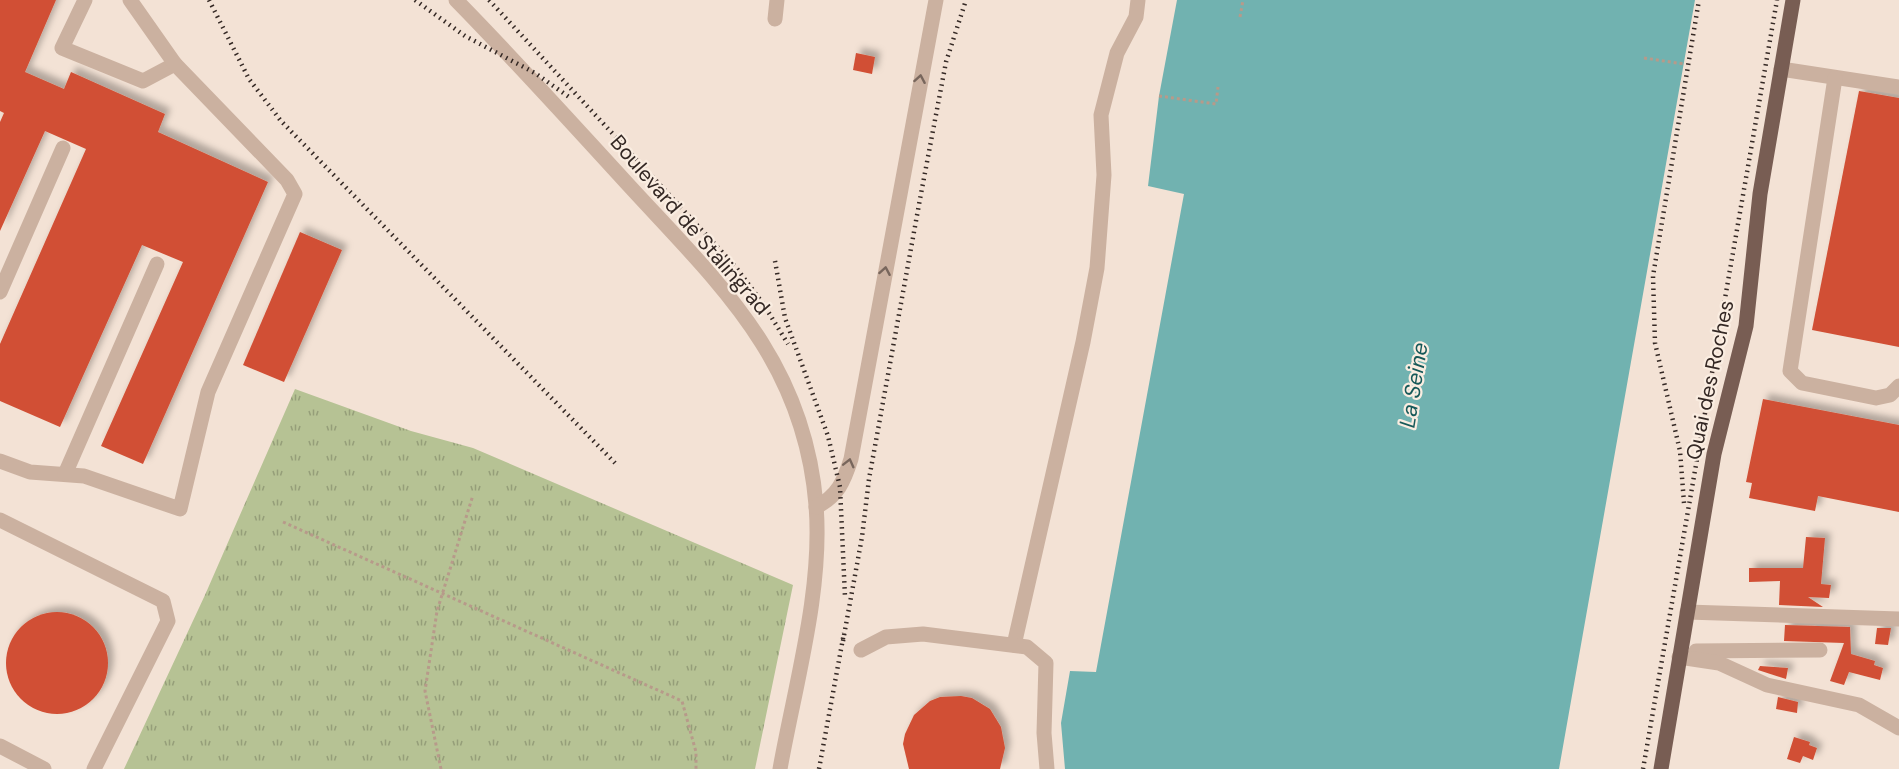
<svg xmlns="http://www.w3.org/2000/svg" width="1899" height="769" viewBox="0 0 1899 769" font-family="'DM Sans',sans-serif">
<defs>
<pattern id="grass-tufts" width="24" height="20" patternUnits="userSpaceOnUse" patternTransform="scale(1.5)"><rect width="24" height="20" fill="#b6c294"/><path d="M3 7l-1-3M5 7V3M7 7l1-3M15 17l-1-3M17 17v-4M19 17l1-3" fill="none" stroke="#959e79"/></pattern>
<filter id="shadow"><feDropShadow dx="5.5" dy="-5.5" stdDeviation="3" flood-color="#0004"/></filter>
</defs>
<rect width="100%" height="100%" fill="#f3e2d5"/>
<!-- grass -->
<polygon fill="url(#grass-tufts)" points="295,389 411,431 473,448 793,585 755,769 124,769 205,595"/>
<!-- water -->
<polygon fill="#71b2b0" points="1177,0 1695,0 1559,769 1065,769 1061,723 1070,671 1096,672 1184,194 1148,186 1159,96"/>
<!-- building -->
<g fill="#d14f34" filter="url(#shadow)">
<polygon points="0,0 56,0 25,72 64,89 71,72 165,114 158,132 268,182 143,464 101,446 183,262 142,245 60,427 0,401 0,344 86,149 45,131 0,231 0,122 4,113 0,111"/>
<polygon points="856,53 875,57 872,74 853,70"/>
<polygon points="1859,91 1899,98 1899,347 1812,330"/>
<polygon points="300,232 342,250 284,382 243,365"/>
<polygon points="1763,399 1899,425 1899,512 1818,496 1815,511 1749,498 1752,483 1746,482"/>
<polygon points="1806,537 1825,538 1821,584 1831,585 1829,598 1808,597 1823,607 1779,605 1780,581 1749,582 1749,568 1803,568"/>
<circle cx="57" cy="663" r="51"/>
<polygon points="1785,625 1850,627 1851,654 1875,661 1874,665 1883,668 1880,680 1849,672 1844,685 1830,681 1844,643 1784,641"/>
<polygon points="1877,628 1891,628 1888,645 1875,644"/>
<polygon points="1760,666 1788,668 1786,679 1758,670"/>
<polygon points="961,696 972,698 990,709 1001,727 1005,748 1000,769 909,769 903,744 905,734 914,715 930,701 940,697"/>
<polygon points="1778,697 1798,702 1797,713 1776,709"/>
<polygon points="1794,737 1810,742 1809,745 1817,748 1813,760 1803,756 1800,763 1787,759"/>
</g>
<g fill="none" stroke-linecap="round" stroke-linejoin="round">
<!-- path -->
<g stroke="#b79a8a" stroke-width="3" stroke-dasharray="3 3" stroke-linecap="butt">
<polyline points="1240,17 1243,0"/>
<polyline points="1644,58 1684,64"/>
<polyline points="1159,96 1216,104 1218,87"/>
<polyline points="283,522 682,701 696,752 696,769"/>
<polyline points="441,769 425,691 437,611 473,495"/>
</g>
<!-- minor -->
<g stroke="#cbb1a0" stroke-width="15">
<polyline points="85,0 62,48 143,81 175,64"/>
<path d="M456,0C513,58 567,118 623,179C716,281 804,357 816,505C823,590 795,685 780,769"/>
<polyline points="775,19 777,0"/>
<polyline points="1781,69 1899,87"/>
<polyline points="1835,78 1790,371 1802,383 1876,398 1890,395 1899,386"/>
<polyline points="0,292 63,148"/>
<polyline points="0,461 30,472 84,476 180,509 208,392 295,194 287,180 175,64 130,0"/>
<polyline points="65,474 157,264"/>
<path d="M816,507C838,496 844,481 851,459L936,0"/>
<polyline points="0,520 163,601 168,621 94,769"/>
<polyline points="1687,612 1899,619"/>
<polyline points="1014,645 1083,342 1097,268 1104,175 1101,115 1117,53 1136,17 1138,0"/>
<polyline points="861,650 886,637 923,634 1027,647 1046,663 1044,733 1047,769"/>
<polyline points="1696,651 1820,650"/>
<polyline points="1679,657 1719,663 1767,685 1859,705 1899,728"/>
<polyline points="0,746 44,769"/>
</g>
<!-- major -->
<polyline stroke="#785d53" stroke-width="15" points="1661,769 1714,454 1746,326 1760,194 1793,0"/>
<!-- rail -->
<g stroke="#342824" stroke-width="4.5" stroke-dasharray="1.5 4.5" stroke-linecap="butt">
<polyline points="209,0 249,79 281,121 615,463"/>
<polyline points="415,0 465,36 535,73 569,97"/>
<polyline points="489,0 735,266 764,305 788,344"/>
<polyline points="775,261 785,318 828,436 840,487 845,597"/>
<polyline points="1684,503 1680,451 1655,343 1653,276 1699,0"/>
<polyline points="843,641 862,537 869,479 920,199 946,62 966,0"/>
<polyline points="819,769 844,633"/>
<polyline points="1643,769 1777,0"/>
</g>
</g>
<!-- one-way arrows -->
<defs><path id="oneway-chevron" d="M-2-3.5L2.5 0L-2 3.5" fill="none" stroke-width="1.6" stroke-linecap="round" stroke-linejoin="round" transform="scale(1.5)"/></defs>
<g stroke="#78665c">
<use href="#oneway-chevron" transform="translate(920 79) rotate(-80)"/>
<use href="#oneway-chevron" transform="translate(885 271) rotate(-80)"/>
<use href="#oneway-chevron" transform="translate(849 463) rotate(-76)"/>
</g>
<g text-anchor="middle" stroke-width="4.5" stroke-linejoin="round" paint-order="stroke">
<!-- street labels -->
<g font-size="21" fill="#342824" stroke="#faede1">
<text transform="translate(690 225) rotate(49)" y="7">Boulevard de Stalingrad</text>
<text transform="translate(1710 380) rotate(-78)" y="7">Quai des Roches</text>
</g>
<!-- water labels -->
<g font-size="22" font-style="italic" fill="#165959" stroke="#faede1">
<text transform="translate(1413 385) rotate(-81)" y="8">La Seine</text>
</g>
</g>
</svg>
